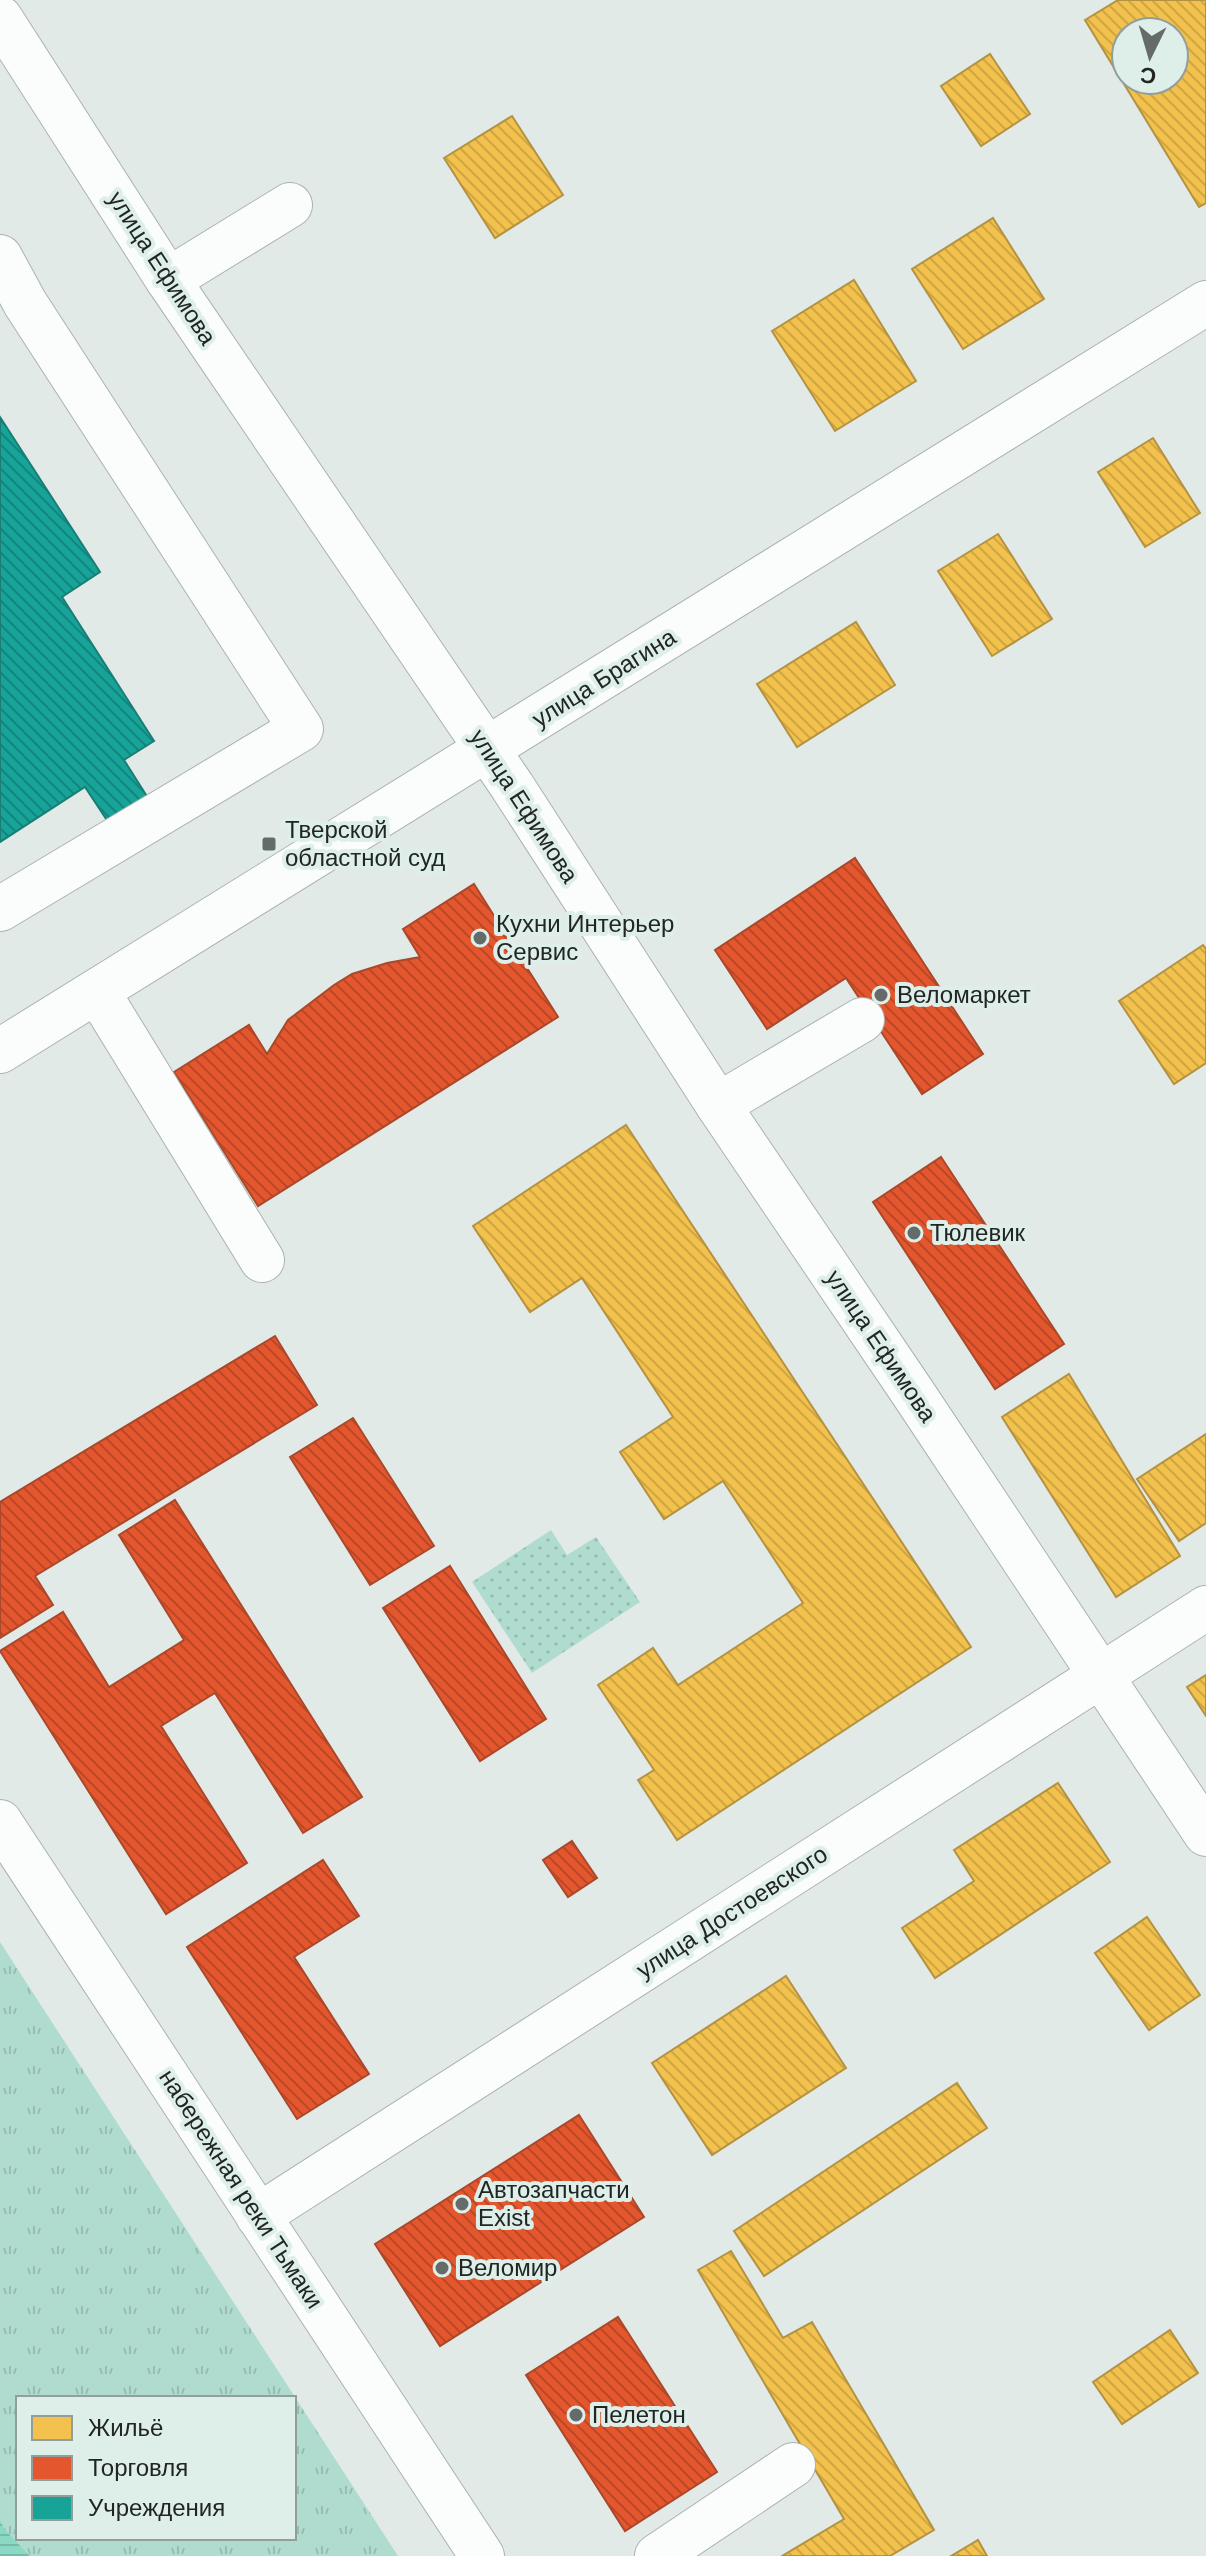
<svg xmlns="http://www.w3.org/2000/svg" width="1206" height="2556" viewBox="0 0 1206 2556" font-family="Helvetica,sans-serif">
<defs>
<pattern id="grass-tufts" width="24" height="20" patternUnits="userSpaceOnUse" patternTransform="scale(2)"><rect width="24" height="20" fill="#b0dcd0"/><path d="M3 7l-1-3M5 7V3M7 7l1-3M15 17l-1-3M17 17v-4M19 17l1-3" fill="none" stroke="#97bdb2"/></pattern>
<pattern id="park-dots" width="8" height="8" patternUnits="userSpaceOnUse" patternTransform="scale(2)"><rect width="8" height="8" fill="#b0dcd0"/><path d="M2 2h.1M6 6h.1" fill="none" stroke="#97bdb2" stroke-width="1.8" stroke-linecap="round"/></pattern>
<pattern id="water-rules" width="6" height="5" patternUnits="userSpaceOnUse" patternTransform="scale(2)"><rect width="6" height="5" fill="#89d9c4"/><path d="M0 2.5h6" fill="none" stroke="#76baa8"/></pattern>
<pattern id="homes-back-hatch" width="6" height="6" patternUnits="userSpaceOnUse" patternTransform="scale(2)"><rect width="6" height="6" fill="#f2c14e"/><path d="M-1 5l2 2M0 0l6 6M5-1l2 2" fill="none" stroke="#cfa644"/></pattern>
<pattern id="shops-back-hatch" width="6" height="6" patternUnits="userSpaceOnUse" patternTransform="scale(2)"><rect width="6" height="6" fill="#e4572e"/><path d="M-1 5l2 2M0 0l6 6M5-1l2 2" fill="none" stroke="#b84827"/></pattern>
<pattern id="public-back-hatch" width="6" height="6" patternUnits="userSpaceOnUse" patternTransform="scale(2)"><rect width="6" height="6" fill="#17a398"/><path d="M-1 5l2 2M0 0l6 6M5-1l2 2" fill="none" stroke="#14857c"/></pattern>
</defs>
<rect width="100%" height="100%" fill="#e2eae8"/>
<!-- grass -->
<path fill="url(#grass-tufts)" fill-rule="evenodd" d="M0,1942L398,2556H30L3,2529L0,2520ZM18,2398H294V2538H18Z"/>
<!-- park -->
<polygon fill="url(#park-dots)" points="551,1530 567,1555 596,1537 640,1602 532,1673 472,1582"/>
<!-- water -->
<polygon fill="url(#water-rules)" points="0,2520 4,2529 30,2556 0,2556"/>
<!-- homes -->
<g fill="url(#homes-back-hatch)" stroke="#b39241" stroke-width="2" fill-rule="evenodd">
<path d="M1118,0H1206V203L1199,207L1085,20ZM1126,32H1174V80H1126Z"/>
<polygon points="990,54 1030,114 981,146 941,86"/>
<polygon points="512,116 563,195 495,238 444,158"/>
<polygon points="993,218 1044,299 963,349 912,269"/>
<polygon points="854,280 916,381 835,431 772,331"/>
<polygon points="1153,438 1200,513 1145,547 1098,472"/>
<polygon points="998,534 1052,619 992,656 938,571"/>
<polygon points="856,622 895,685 797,747 757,684"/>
<polygon points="1203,945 1206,949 1206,1063 1174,1084 1119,1001"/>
<polygon points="626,1125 971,1647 677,1840 638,1780 654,1770 598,1685 653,1648 678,1685 803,1603 723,1481 664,1519 620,1452 673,1417 582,1278 530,1312 473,1226"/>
<polygon points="1069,1374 1180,1556 1116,1597 1002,1417"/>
<polygon points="1206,1434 1206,1523 1179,1541 1137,1479"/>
<polygon points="1206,1675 1206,1716 1187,1687"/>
<polygon points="1058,1783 1110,1862 935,1978 902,1928 974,1881 954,1850"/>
<polygon points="1147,1917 1200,1995 1149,2030 1095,1953"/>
<polygon points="786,1976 846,2068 712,2155 652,2063"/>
<polygon points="957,2083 987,2128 764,2276 734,2231"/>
<polygon points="731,2251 783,2338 812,2322 934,2530 890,2556 782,2556 844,2519 698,2270"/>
<polygon points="1170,2330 1198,2373 1122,2424 1093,2382"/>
<polygon points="978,2540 987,2556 951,2556"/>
</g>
<!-- shops -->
<g fill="url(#shops-back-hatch)" stroke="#aa482b" stroke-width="2">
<polygon points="855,858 983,1054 922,1094 846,978 767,1029 715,950"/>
<polygon points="474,884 558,1017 258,1206 174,1072 249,1025 267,1054 288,1020 334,985 352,974 387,963 420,957 403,929"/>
<polygon points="941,1157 1064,1344 995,1389 873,1202"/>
<polygon points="275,1336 317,1405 35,1576 53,1605 0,1638 0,1502"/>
<polygon points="353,1418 434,1546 370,1585 290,1457"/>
<polygon points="175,1500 362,1797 303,1833 215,1693 161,1726 247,1863 166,1914 0,1651 63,1612 109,1687 184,1640 119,1535"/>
<polygon points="450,1566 546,1719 480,1761 383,1608"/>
<polygon points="572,1841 597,1878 568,1897 543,1860"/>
<polygon points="323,1860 359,1916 294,1957 369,2074 297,2119 187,1947"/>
<polygon points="579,2115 644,2217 440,2346 375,2244"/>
<polygon points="618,2317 717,2472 625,2531 526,2375"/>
</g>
<!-- public -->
<polygon fill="url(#public-back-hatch)" stroke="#1a7e75" stroke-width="2" points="0,417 100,572 62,597 154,741 124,760 153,806 114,831 85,787 0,842"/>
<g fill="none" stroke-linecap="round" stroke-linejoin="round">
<!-- minor casing -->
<g stroke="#acb2b0" stroke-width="46">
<g id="minor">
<polyline points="0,18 168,280 512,786 718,1105 913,1393 1206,1834"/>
<polyline points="0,257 25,303 301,729 0,909"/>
<polyline points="168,280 290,205"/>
<polyline points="97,991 262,1260"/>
<polyline points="0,1051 1206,303"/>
<polyline points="718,1105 862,1020"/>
<polyline points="0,1822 482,2556"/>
<polyline points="258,2216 1206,1608"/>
<polyline points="657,2556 793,2465"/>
</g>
</g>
<!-- minor -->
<use href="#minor" stroke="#fbfcfc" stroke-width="44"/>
</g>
<!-- markers -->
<g fill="#656b69" stroke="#deeee9" stroke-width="3">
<rect x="261" y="836" width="16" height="16" rx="4"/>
<circle cx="480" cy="938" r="8"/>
<circle cx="881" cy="995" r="8"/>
<circle cx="914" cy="1233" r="8"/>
<circle cx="462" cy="2204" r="8"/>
<circle cx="442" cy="2268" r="8"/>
<circle cx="576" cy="2415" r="8"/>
</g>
<g text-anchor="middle" stroke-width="8" stroke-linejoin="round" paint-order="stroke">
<!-- street labels -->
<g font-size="24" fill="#212624" stroke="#deeee9">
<text transform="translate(162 268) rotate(57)" y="8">улица Ефимова</text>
<text transform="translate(604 678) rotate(-32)" y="8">улица Брагина</text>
<text transform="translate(524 806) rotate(57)" y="8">улица Ефимова</text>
<text transform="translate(881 1346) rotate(56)" y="8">улица Ефимова</text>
<text transform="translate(732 1912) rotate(-33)" y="8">улица Достоевского</text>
<text transform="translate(241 2189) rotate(57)" y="8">набережная реки Тьмаки</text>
</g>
<!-- poi labels -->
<g font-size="24" fill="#212624" stroke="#deeee9" text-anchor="start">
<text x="285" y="838">Тверской<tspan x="285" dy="28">областной суд</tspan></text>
<text x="496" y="932">Кухни Интерьер<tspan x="496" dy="28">Сервис</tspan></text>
<text x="897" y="1003">Веломаркет</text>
<text x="930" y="1241">Тюлевик</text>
<text x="478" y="2198">Автозапчасти<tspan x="478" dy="28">Exist</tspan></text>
<text x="458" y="2276">Веломир</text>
<text x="592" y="2423">Пелетон</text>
</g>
</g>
<!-- legend -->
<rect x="16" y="2396" width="280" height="144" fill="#deeee9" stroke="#929e9a" stroke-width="2"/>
<rect x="32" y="2416" width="40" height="24" fill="#f2c14e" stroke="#929e9a" stroke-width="2"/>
<text x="88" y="2436" font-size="24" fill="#212624">Жильё</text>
<rect x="32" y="2456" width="40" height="24" fill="#e4572e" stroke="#929e9a" stroke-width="2"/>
<text x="88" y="2476" font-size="24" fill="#212624">Торговля</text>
<rect x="32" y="2496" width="40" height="24" fill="#17a398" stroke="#929e9a" stroke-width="2"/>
<text x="88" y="2516" font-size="24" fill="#212624">Учреждения</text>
<!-- north arrow -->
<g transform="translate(1150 56) rotate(185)"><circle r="38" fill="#deeee9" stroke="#929e9a" stroke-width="2"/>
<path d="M0-6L14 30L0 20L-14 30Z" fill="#656b69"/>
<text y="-12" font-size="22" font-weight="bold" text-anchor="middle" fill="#212624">С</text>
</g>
</svg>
